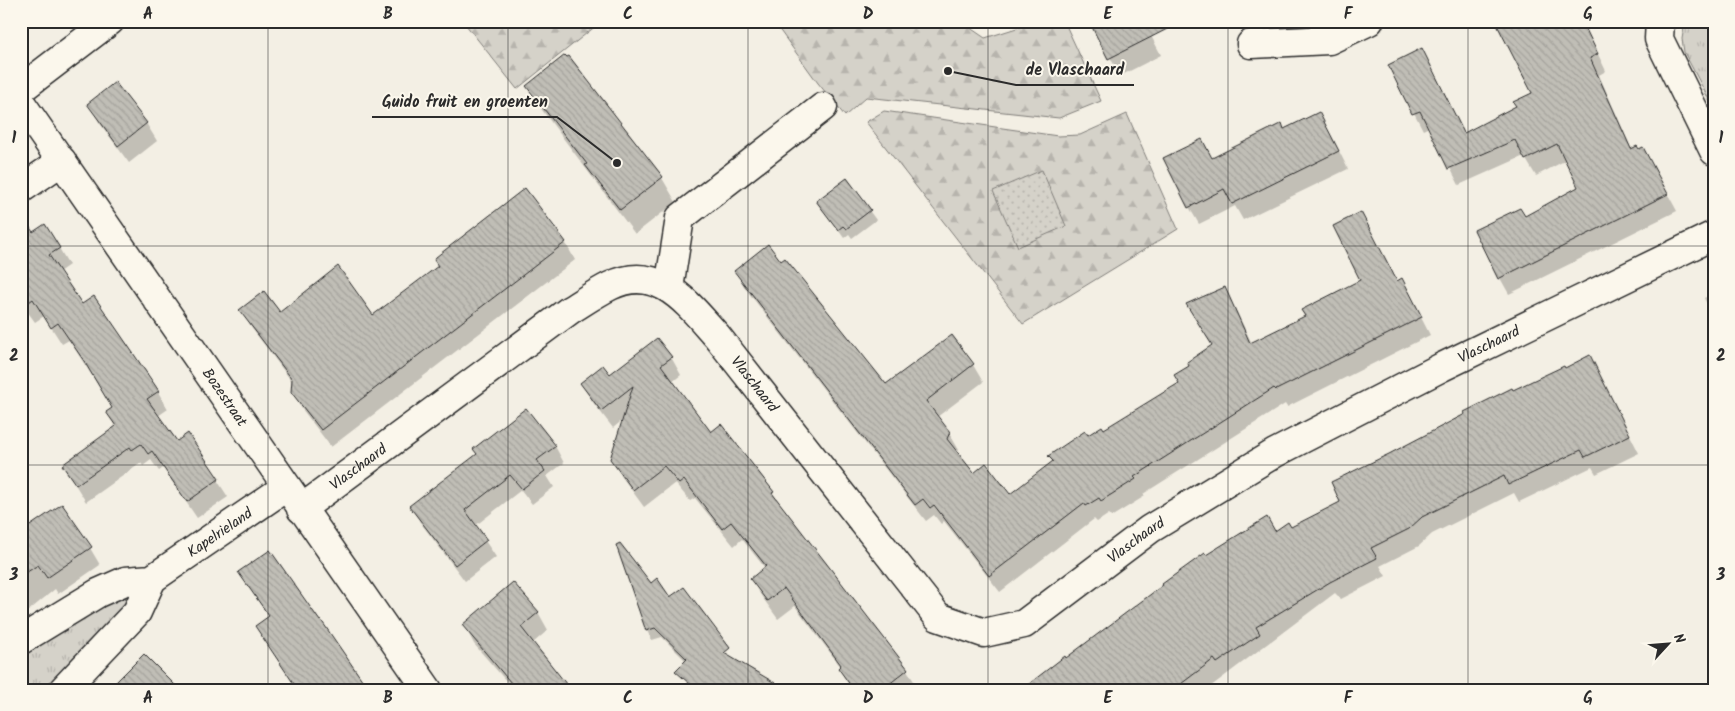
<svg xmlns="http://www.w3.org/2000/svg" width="1735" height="711" viewBox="0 0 1735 711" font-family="Kalam,sans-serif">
<defs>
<pattern id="grass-tufts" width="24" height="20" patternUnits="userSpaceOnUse" patternTransform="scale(1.25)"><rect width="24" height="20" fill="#d5d2c9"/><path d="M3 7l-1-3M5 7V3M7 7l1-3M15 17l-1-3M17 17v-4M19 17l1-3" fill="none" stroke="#b7b4ad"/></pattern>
<pattern id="forest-firs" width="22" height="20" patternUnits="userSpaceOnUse" patternTransform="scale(1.25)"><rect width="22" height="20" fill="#d5d2c9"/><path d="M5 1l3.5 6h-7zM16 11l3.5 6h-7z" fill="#b7b4ad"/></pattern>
<pattern id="park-dots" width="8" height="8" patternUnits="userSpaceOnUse" patternTransform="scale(1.25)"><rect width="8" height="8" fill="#d5d2c9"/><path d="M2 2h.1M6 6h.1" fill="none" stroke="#b7b4ad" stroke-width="1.8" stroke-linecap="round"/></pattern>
<pattern id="building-back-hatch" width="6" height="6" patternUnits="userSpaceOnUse" patternTransform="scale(1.25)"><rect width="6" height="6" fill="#c0beb6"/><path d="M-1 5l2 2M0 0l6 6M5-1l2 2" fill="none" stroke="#a5a39d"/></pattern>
</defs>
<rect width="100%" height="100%" fill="#f3efe4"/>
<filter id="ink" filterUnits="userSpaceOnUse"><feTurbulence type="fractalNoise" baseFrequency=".02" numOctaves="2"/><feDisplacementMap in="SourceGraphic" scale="10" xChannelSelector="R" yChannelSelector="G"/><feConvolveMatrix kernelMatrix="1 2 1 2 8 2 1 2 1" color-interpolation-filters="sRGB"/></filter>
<g filter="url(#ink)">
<!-- grass -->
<g fill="url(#grass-tufts)" stroke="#807e7a">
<polygon points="1685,21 1714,21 1714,109 1684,52 1682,39"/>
<polygon points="119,597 125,597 127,604 43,690 21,690 21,656 66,627"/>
</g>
<!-- forest -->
<g fill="url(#forest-firs)" stroke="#807e7a">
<polygon points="471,21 602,21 517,89 466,25"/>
<polygon points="773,21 960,21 985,38 1039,21 1064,21 1101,101 1059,118 866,97 845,116 818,83"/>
<polygon points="884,111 1058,136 1080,135 1127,114 1178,229 1023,324 866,122"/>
</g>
<!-- park -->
<polygon fill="url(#park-dots)" stroke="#807e7a" points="1042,170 1066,226 1018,247 993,191"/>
<!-- shadow -->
<g fill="#0003">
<polygon points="478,21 489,21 482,27"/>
<polygon points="1091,21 1147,28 1161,55 1120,76"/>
<polygon points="1582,21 1606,71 1599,75 1632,150 1652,165 1677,211 1509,294 1500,278 1525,218 1580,188 1566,160 1536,176 1524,156 1459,185 1429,127 1423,130 1389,65 1421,49 1465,134 1517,107 1533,94"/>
<polygon points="527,86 662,178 676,202 635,234 542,110"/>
<polygon points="89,104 146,123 157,141 129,163 99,122"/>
<polygon points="1284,131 1329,131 1348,169 1243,220 1235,206 1199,224 1189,207 1213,160"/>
<polygon points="846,179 876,220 852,238 849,234 844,238 818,202"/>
<polygon points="21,242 59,248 69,265 59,272 82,306 94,298 158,392 168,409 158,416 177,442 188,435 228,497 197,518 163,468 159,471 151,460 143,466 141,463 86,502 63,465 116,428 107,412 113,408 69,340 62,344 44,316 35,322 21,303"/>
<polygon points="565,242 575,260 331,447 302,409 292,391 293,383 251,327 241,310 279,314 372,317"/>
<polygon points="735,271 886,386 951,337 973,365 983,382 937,417 949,433 959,450 957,454 974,475 1010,496 1053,462 1050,456 1087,437 1103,431 1180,384 1190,366 1213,346 1224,289 1234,306 1252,344 1402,280 1430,335 1287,407 1285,404 1143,494 1145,496 1111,517 1109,514 1097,522 1094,519 1000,592 944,521 941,524 934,515 926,521 745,288"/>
<polygon points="1714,293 1714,318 1704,298"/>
<polygon points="671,357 681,375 672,382 711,434 721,426 773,493 780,506 907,670 918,688 915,690 852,690 839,669 841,667 795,606 778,619 762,597 751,579 765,568 742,539 734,546 695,498 690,501 675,483 644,507 622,477 612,459 624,419 613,428 592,401 582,384"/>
<polygon points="1564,369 1599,374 1639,453 1596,474 1592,467 1519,502 1514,493 1432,534 1419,546 1380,566 1386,576 1341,599 1335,593 1206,690 1045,690 1066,660 1206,557 1290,528 1342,502 1390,455 1512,391"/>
<polygon points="555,446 564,463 547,476 554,487 532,504 521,490 475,526 496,557 465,581 420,522 411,506 478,455"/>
<polygon points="21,534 90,548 100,565 58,594 55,589 21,617"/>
<polygon points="618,545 651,584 695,670 662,637 652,640 647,631"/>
<polygon points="270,551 298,690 257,627 269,617 240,573"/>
<polygon points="538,612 548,630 533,643 569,690 514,690 474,644 464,625"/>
</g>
<!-- building -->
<g fill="url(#building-back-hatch)" stroke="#2b2b2b">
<polygon points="1089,21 1183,21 1108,59"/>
<polygon points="1495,21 1582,21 1598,54 1590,58 1631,149 1637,146 1639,149 1643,147 1668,194 1498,279 1474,230 1520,208 1525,216 1578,187 1557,144 1525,160 1515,140 1448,169 1420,111 1412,114 1388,65 1422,48 1464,133 1516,106 1513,102 1532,93"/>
<polygon points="565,55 567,57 569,56 663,177 620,210 585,165 587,164 526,86"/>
<polygon points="115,82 147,123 118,146 87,104"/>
<polygon points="1319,112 1339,151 1232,204 1224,189 1188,208 1163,158 1202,139 1212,158 1282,123 1284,129"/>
<polygon points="847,178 871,210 846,229 843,226 838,230 816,201"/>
<polygon points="525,188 566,242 321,430 291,392 292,379 239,310 264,291 280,312 338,266 373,315 438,266 434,260 436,257"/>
<polygon points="1361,212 1397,281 1402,278 1422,317 1276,390 1274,388 1134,477 1136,479 1101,501 1099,498 1086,506 1084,503 989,576 934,505 930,508 923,499 915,505 734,271 768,244 781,261 785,258 886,384 952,335 974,364 926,401 950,432 947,439 974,473 986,463 1010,494 1053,461 1048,456 1085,431 1088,435 1102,426 1104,429 1179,383 1174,375 1189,366 1187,362 1212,345 1186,304 1225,287 1250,343 1305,316 1301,310 1360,280 1333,226"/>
<polygon points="21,215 33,232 45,224 60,248 49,255 82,304 94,296 159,391 147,399 177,441 188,433 219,479 187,502 152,451 148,454 141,444 132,450 130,447 76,485 62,465 116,426 106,412 112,408 84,361 58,323 51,328 33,299 21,308"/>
<polygon points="657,338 672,357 661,365 711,432 721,424 774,492 772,493 908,669 882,690 854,690 838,668 841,665 784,588 767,601 750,579 766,566 731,522 722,529 684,480 679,484 664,466 633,490 610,459 633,386 601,411 580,383 603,365 610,374"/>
<polygon points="1590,355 1630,435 1585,457 1581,450 1508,485 1504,476 1422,517 1409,529 1371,548 1377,558 1330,582 1256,627 1260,634 1217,663 1214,659 1173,690 1021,690 1065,656 1066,658 1163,585 1162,584 1205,553 1206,555 1267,517 1275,531 1288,522 1291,527 1340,502 1331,482 1389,454 1465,414 1464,412 1512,388 1513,390 1564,366 1565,368"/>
<polygon points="526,408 556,446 537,460 545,471 522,489 510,475 465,510 487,540 455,565 409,506 477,454 473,449"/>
<polygon points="62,504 92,547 47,578 38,565 21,576 21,532"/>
<polygon points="620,543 651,583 657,578 670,597 684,587 730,648 724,653 787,690 697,690 675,671 687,659 655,628 646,631 616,545"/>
<polygon points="270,550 320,621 321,620 369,690 298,690 255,626 269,616 238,572"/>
<polygon points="513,582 539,612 521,627 571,690 517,690 462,625"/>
<polygon points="144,654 180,690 108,690"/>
</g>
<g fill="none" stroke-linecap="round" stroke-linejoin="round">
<!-- minor casing -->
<g stroke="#2b2b2b" stroke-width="31">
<g id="minor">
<polyline points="1660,21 1659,39 1714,151"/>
<polyline points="1251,44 1329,40 1369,21"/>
<polyline points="21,89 110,21"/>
<path id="s1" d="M21,103L428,690"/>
<polyline points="21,189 62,161"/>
<polyline points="669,288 680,218 823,107"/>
<path id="s2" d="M301,509L570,310C583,302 596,293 610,286C658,262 688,304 717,336L938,617L984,633L1024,624L1150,529L1275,453L1442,367L1714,235"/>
<path id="s3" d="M21,640L98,593L125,581L152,579L286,487"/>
<polyline points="63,690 137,612 152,579"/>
</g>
</g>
<!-- minor -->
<use href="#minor" stroke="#fbf7ec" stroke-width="28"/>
</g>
</g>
<!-- grid -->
<path fill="none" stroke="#2b2b2b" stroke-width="1" stroke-opacity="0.55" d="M268,21V690M508,21V690M748,21V690M988,21V690M1228,21V690M1468,21V690M21,246H1714M21,465H1714"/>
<g text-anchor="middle" stroke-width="4" stroke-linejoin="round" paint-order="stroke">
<!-- street labels -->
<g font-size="15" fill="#2b2b2b" stroke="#fbf7ec">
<text dy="5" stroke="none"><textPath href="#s2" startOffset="1502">Vlaschaard</textPath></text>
<text dy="5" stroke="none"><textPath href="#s2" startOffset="572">Vlaschaard</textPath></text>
<text dy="5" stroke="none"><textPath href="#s1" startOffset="358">Bozestraat</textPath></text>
<text dy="5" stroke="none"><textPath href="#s2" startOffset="71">Vlaschaard</textPath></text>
<text dy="5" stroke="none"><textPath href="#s3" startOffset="229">Kapelrieland</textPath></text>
<text dy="5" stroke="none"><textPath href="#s2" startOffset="1098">Vlaschaard</textPath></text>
</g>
</g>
<!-- callouts -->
<path fill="none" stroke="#2b2b2b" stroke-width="2" d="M948 71L1016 85H1134M617 163L557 117H372"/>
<g fill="#2b2b2b" stroke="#fbf7ec" stroke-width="2">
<circle cx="948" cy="71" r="5"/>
<circle cx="617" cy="163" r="5"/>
</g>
<g font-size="16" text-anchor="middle" font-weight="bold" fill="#2b2b2b" stroke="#fbf7ec" stroke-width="4" stroke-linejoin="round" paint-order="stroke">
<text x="1075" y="75">de Vlaschaard</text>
<text x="465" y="107">Guido fruit en groenten</text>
</g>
<!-- margin -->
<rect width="1735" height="711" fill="none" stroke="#fbf7ec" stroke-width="55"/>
<!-- north arrow -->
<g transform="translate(1668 644) rotate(64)" stroke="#fbf7ec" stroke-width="4" paint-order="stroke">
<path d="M0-4L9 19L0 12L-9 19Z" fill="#2b2b2b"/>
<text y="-8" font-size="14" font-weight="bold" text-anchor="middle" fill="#2b2b2b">N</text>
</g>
<rect x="28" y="28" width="1680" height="656" fill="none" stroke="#2b2b2b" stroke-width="2"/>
<g font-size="16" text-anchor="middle" font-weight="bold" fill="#2b2b2b">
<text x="148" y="19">A</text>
<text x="388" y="19">B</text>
<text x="628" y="19">C</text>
<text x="868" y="19">D</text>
<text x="1108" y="19">E</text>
<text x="1348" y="19">F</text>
<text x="1588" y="19">G</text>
<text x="14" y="143">1</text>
<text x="1721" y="143">1</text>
<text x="14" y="361">2</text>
<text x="1721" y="361">2</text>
<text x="14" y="580">3</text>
<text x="1721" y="580">3</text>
<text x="148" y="703">A</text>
<text x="388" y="703">B</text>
<text x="628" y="703">C</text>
<text x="868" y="703">D</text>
<text x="1108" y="703">E</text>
<text x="1348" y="703">F</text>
<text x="1588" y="703">G</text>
</g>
</svg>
